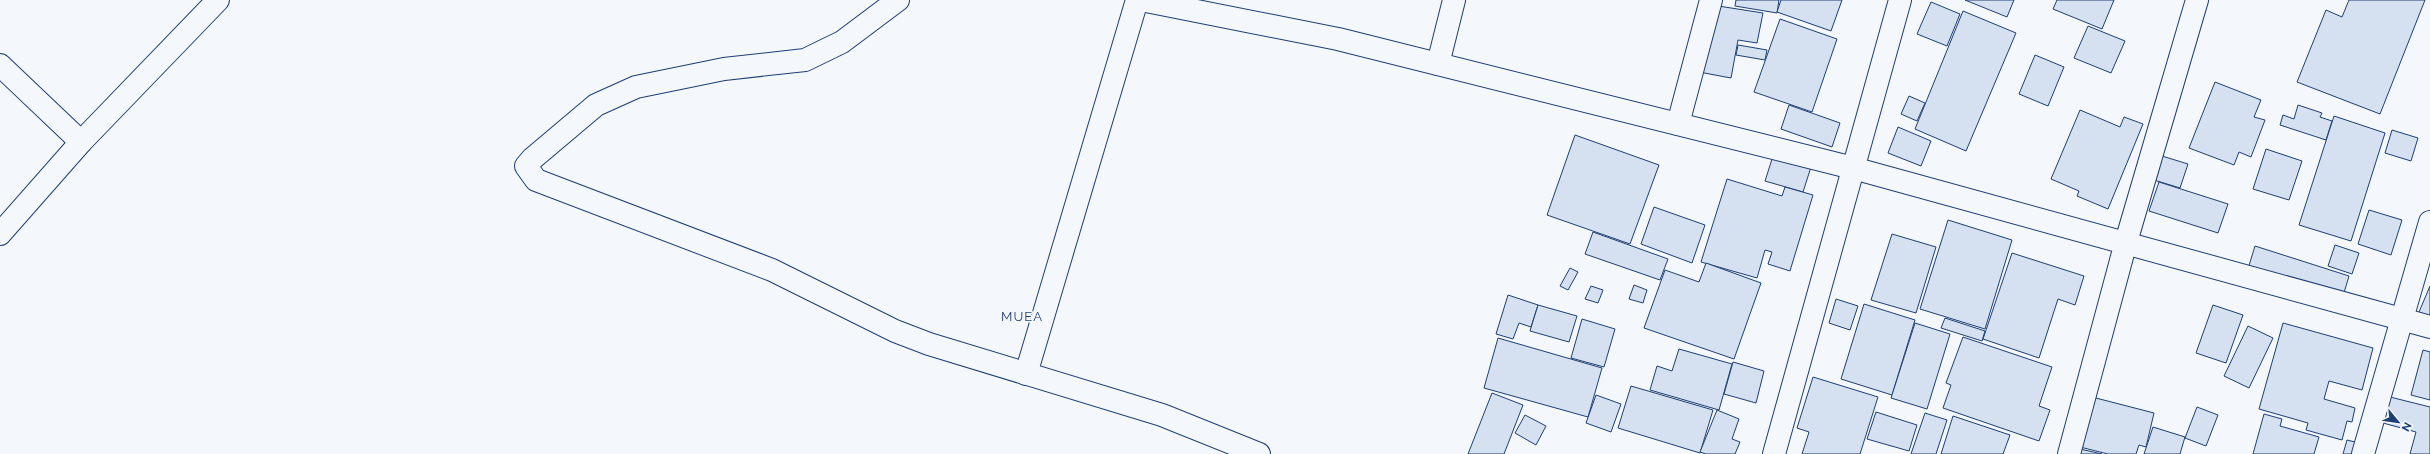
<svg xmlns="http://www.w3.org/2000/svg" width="2430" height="454" viewBox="0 0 2430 454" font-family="Raleway,sans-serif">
<rect width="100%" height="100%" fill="#f4f7fb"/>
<!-- building -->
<g fill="#d5e0f0" stroke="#1d3f73">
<polygon points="1736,0 1779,0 1777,13 1735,6"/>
<polygon points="1781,0 1842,0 1831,31 1777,12"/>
<polygon points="1965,0 2014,0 2007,17"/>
<polygon points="2057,0 2114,0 2102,29 2053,9"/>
<polygon points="2349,0 2425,0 2380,114 2297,82 2326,10 2342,17"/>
<polygon points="1931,2 1960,14 1947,46 1917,34"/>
<polygon points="1712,5 1763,13 1757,43 1738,40 1731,78 1699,72"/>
<polygon points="1963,11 2016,33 1966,151 1915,129"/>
<polygon points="1780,19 1837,39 1812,112 1754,92"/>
<polygon points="2088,26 2125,41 2111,73 2074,58"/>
<polygon points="1738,45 1767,50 1765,60 1736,55"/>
<polygon points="2035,55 2064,67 2048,106 2019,94"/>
<polygon points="2215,82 2261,100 2254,117 2265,120 2251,157 2239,152 2234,165 2189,148"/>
<polygon points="1909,96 1925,103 1917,121 1901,114"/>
<polygon points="1789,105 1840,123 1832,147 1781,129"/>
<polygon points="2298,105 2322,113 2320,117 2332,121 2326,140 2280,125 2283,115 2294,119"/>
<polygon points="2080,110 2120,127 2124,117 2143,124 2108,209 2077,196 2079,191 2051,179"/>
<polygon points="2334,116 2385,133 2351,241 2299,225"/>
<polygon points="1898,127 1931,141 1921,166 1888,153"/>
<polygon points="2392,130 2418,138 2411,161 2385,153"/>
<polygon points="1575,135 1659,165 1630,244 1547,215"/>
<polygon points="2266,149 2302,161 2289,200 2253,189"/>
<polygon points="1773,156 1811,167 1803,192 1765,181"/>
<polygon points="2162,156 2188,164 2180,188 2154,180"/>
<polygon points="1727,179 1782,196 1785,187 1813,195 1790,271 1768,264 1772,252 1765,250 1757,278 1701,262"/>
<polygon points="2159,182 2228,204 2218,233 2149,211"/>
<polygon points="1654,207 1705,225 1692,263 1641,244"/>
<polygon points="2369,210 2402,220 2391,255 2358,244"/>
<polygon points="1948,220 2012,240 1985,329 1920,309"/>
<polygon points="1593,232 1668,259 1660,280 1585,254"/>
<polygon points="1892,234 1936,247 1916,313 1871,300"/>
<polygon points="2335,245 2359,253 2352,274 2328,266"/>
<polygon points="2255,246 2349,276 2341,303 2247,272"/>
<polygon points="2012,253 2084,276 2075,305 2058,299 2039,358 1983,339"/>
<polygon points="1706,263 1761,283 1734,359 1644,328 1665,270 1699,282"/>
<polygon points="1570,268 1578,272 1568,290 1560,286"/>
<polygon points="1634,285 1647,290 1643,303 1629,299"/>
<polygon points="1591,286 1603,290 1598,303 1585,299"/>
<polygon points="2430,286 2430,317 2419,312"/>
<polygon points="1508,295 1538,305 1531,327 1519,323 1513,339 1496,334"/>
<polygon points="1836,299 1858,306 1850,330 1829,323"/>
<polygon points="1864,304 1915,320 1892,395 1841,379"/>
<polygon points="1538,305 1577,316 1569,342 1530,331"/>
<polygon points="2213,305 2243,315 2226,363 2196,353"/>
<polygon points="1945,318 1985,331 1982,341 1941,328"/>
<polygon points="1582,319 1615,329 1604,367 1571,358"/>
<polygon points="1915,323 1950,334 1927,409 1891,398"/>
<polygon points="2283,323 2373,348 2362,390 2329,381 2324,399 2355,408 2352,422 2347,421 2342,440 2306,430 2308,423 2259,409"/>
<polygon points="2248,326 2273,338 2249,388 2224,376"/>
<polygon points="1963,337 2052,367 2039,406 2050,410 2039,441 1943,408 1951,385 1946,383"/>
<polygon points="1498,338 1602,368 1588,417 1484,388"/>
<polygon points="1679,349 1732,364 1719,410 1650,390 1657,366 1672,371"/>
<polygon points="2423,350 2430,352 2430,400 2411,395"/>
<polygon points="1733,362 1764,371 1756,403 1724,394"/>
<polygon points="1813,377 1878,397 1860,454 1802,454 1809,432 1797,428"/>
<polygon points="1631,386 1713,410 1700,453 1618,428"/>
<polygon points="1492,393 1523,405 1504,454 1468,454"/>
<polygon points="1596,395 1621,404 1611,432 1586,423"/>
<polygon points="2092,397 2154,413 2146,447 2139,445 2136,454 2108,454 2080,447"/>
<polygon points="2390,397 2430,407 2430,454 2410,454 2416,432 2383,423"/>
<polygon points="2197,407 2218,415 2206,446 2185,438"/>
<polygon points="1717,410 1739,419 1732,439 1740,442 1735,454 1706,454 1700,452"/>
<polygon points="1876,412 1917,425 1909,451 1867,439"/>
<polygon points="1925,413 1947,420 1936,454 1911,454"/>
<polygon points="2264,414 2282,419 2280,426 2319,437 2314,454 2253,454"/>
<polygon points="1525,415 1546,426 1536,445 1515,433"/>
<polygon points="1953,416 2010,435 2003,454 1941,454"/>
<polygon points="2153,427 2185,437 2180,454 2144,454"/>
<polygon points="2347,440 2363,444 2360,454 2343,454"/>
<polygon points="2080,449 2102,454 2079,454"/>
</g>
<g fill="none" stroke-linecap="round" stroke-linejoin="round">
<!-- minor casing -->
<g stroke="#1d3f73" stroke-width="24">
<g id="minor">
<polyline points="898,0 842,42 805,60 724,69 636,87 596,105 532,159 526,166 536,180 772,270 895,331 929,344 1162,415 1259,454"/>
<polyline points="1141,0 1338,39 1853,168 2430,327"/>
<polyline points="1438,64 1454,0"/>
<polyline points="0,65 81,142"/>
<polyline points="1678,124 1711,0"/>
<polyline points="0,234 81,142 218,0"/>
<polyline points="1026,374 1137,0"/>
<polyline points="1774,454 1900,0"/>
<polyline points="2069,454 2126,242 2197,0"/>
<polyline points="2363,454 2430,222"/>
</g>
</g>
<!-- minor -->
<use href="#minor" stroke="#f4f7fb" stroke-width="22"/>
</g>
<g text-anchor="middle" stroke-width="3" stroke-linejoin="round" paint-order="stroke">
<!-- quarter labels -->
<g font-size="13" letter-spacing="1" fill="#1d3f73" stroke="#f4f7fb">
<text x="1022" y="321">MUEA</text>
</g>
</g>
<!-- north arrow -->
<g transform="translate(2398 422) rotate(119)" stroke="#f4f7fb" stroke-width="3" paint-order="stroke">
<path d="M0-3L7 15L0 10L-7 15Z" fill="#1d3f73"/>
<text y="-6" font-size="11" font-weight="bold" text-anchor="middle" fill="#1d3f73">N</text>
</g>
</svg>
